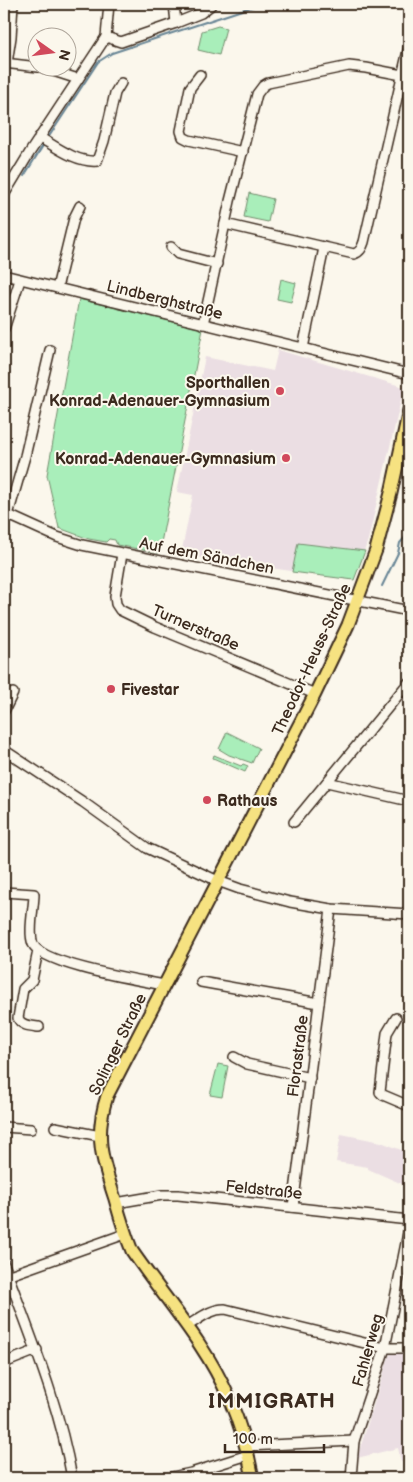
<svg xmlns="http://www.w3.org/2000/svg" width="413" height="1482" viewBox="0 0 413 1482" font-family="'Balsamiq Sans',sans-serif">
<rect width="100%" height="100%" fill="#fbf7ec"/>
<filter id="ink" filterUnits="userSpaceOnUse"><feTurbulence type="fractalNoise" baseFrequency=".02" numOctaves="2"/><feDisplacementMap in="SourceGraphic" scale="10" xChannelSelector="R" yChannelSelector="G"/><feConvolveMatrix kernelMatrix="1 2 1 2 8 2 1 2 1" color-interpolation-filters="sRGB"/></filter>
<g filter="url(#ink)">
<!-- built -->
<g fill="#ebdee3">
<polygon points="278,350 404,387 368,540 354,580 181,555 193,495 177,492 205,357 273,371"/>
<polygon points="341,1134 381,1142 409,1153 409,1187 368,1169 368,1167 336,1162"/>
<polygon points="393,1351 409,1352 409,1460 401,1462 398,1448 357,1458 389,1356"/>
</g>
<!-- green -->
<g fill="#a9eeba" stroke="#728c6c">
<polygon points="218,26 226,28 219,55 198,50 202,31"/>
<polygon points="249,193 273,199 268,222 244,217"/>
<polygon points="281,279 296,283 291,302 277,299"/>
<polygon points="79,299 203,329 159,553 117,545 115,540 109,539 106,542 89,539 59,528 47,475"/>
<polygon points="298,543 365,551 354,580 292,572"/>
<polygon points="227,732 259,748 252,763 229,755 219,749"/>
<polygon points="214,755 241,766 243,764 248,766 245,772 213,758"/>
<polygon points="218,1064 228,1066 222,1097 210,1095"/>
</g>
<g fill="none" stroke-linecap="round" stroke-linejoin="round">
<!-- stream -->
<g stroke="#678595" stroke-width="2">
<polyline points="48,138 98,62 112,53 260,4"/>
<polyline points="24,176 44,144"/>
<polyline points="382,586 398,553 400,543 409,533"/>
</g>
<!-- minor casing -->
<g stroke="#3b2a1e" stroke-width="12">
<g id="minor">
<polyline points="174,4 176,23"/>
<polyline points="106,37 121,42 176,23 201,13 211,5"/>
<polyline points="4,63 38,67"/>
<polyline points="7,63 11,37 13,4"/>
<polyline points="44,68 78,79"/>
<polyline points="200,75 190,88 181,131 183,137 189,140 243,152"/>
<path d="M39,137C56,147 77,163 97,161L104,141L115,93L121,83"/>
<polyline points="4,195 30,152 106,37 109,4"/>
<path d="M225,224L354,254C360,252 362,248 364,242L409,46"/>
<polyline points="171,247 178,254 217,264"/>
<polyline points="4,275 409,374"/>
<polyline points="57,288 74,218 80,206"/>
<polyline points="203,324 230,201 257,94 263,86 268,83 349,66 366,68 402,75"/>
<polyline points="4,329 20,280"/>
<polyline points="303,348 324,248"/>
<polyline points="4,513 57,537 82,545 409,611"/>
<polyline points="8,515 25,456 50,350"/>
<polyline points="122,554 115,596 116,604 120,610 155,627 315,694"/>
<polyline points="4,711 13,693"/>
<polyline points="4,750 83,802 147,848 218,881 240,889 290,902 331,909 409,914"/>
<polyline points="327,782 409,801"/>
<polyline points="294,822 409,682"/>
<path d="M4,892L34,894C34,907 28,932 33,944C42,965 140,980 164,985"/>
<path d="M38,951L32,980L23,989L18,1018C21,1026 31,1026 39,1027"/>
<polyline points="201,982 319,1003"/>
<polyline points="396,1018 387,1033 380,1092 383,1095 409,1106"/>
<polyline points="234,1057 247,1064 310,1078"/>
<polyline points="4,1127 31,1129"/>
<polyline points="55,1127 100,1136"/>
<polyline points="116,1203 162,1195 178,1195 409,1220"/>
<polyline points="293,1207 331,909"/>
<path d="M4,1264C30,1335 59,1403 72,1478"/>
<polyline points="4,1277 125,1234"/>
<path d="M187,1326C199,1319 210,1309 225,1309L385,1348H409"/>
<polyline points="4,1363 37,1350"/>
<polyline points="246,1446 354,1441"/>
<polyline points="167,1478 191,1473 248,1455"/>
<polyline points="351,1478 354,1441 385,1348 409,1228"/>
</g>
</g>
<!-- major casing -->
<g stroke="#3b2a1e" stroke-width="15">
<path id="major" d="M253,1478C248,1451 240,1424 229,1398C206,1344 165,1299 132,1251C125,1234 120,1217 115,1199C102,1160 94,1136 107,1096L315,694L348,625L376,550L391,493L409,410"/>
</g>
<!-- minor -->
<use href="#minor" stroke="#fbf7ec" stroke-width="9"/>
<!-- major -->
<use href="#major" stroke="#f6e281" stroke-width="11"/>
</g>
</g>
<!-- markers -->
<g fill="#d1495b" stroke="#fbf7ec" stroke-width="2">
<circle cx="280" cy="391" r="5"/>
<circle cx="286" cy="458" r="5"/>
<circle cx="111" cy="689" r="5"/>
<circle cx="207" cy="800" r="5"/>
</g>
<g text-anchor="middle" stroke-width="4" stroke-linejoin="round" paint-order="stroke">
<!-- street labels -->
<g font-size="16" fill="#3b2a1e" stroke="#fbf7ec">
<text transform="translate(165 299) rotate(14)" y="6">Lindberghstraße</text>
<text transform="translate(207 555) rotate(11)" y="6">Auf dem Sändchen</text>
<text transform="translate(196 627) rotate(23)" y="6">Turnerstraße</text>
<text transform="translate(311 659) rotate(-65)" y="6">Theodor-Heuss-Straße</text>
<text transform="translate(117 1044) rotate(-64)" y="6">Solinger Straße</text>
<text transform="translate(297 1056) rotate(-83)" y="6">Florastraße</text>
<text transform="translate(264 1189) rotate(6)" y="6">Feldstraße</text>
<text transform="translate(367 1350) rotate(-74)" y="6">Fahlerweg</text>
</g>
<!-- poi labels -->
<g font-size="16" font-weight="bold" fill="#3b2a1e" stroke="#fbf7ec" text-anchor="end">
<text x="270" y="388">Sporthallen<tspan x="270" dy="18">Konrad-Adenauer-Gymnasium</tspan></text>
<text x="276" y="464">Konrad-Adenauer-Gymnasium</text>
<text x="121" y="695" text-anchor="start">Fivestar</text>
<text x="217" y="806" text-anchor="start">Rathaus</text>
</g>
<!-- district labels -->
<g font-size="21" font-weight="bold" letter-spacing="1" fill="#3b2a1e" stroke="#fbf7ec">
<text x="272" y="1408">IMMIGRATH</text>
</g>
</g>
<!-- margin -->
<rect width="413" height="1482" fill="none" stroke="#fbf7ec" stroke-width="20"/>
<rect x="10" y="10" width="393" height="1462" fill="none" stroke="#3b2a1e" stroke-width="2" filter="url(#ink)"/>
<!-- north arrow -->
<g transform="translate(52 52) rotate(104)"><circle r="24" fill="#fbf7ec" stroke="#aea59a"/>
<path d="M0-4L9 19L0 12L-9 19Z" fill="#d1495b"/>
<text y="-8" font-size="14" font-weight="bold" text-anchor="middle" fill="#3b2a1e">N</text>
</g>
<!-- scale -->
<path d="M225 1444v8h99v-8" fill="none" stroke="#3b2a1e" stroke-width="2.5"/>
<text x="233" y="1444" font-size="15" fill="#3b2a1e" stroke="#fbf7ec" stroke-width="4" paint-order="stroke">100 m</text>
</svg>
